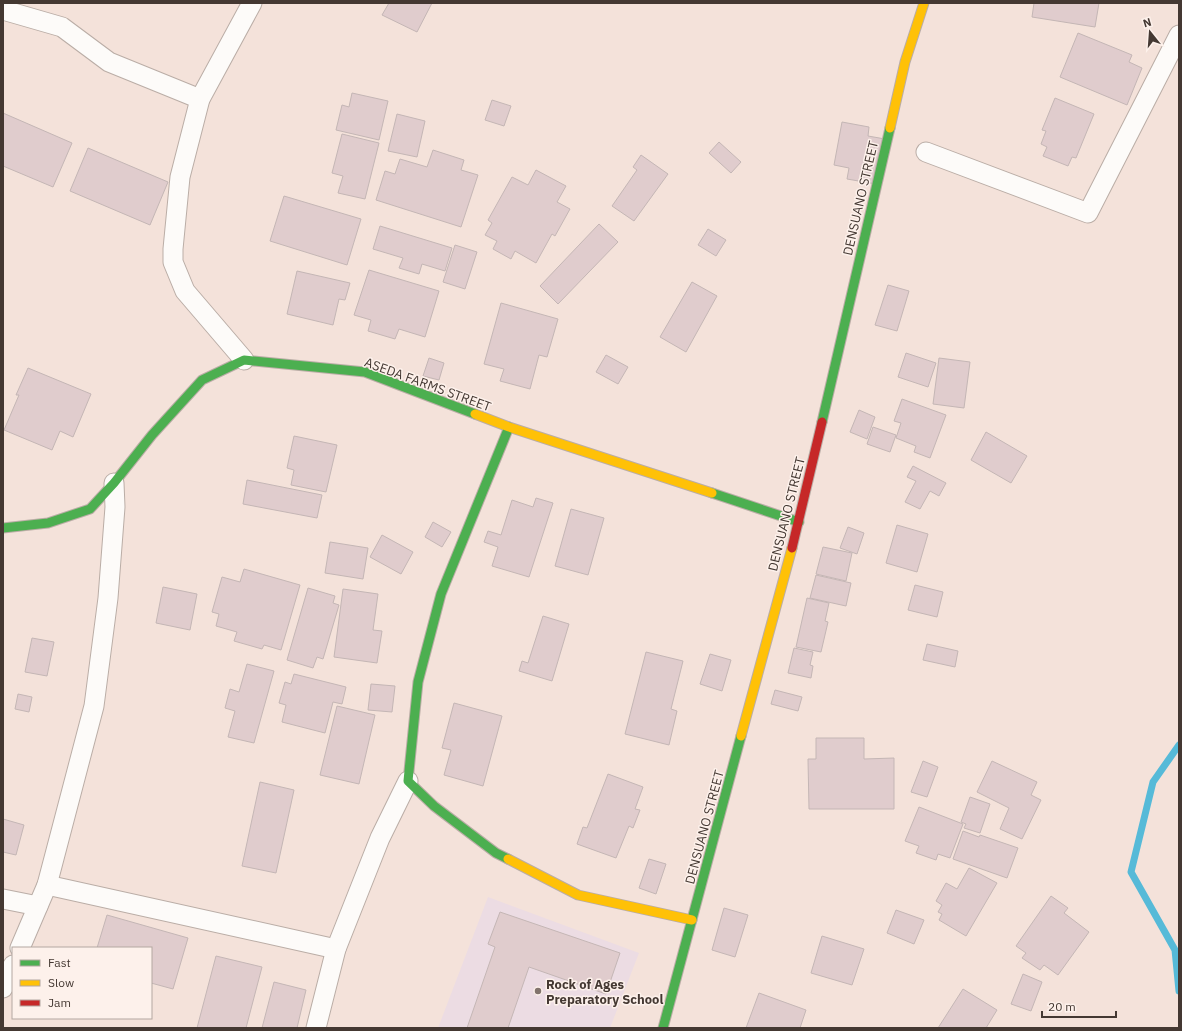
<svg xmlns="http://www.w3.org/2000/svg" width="1182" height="1031" viewBox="0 0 1182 1031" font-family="'IBM Plex Sans',sans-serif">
<rect width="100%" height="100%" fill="#f4e2da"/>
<!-- education -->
<polygon fill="#ecdce3" points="488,897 639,953 610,1028 438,1028"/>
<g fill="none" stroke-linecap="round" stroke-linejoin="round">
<!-- stream -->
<polyline stroke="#56bad8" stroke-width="7" points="1179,745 1153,782 1131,872 1175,950 1179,991"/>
</g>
<!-- building -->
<g fill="#e0cccd" stroke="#c4b6b5">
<polygon points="389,3 432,3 417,32 382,15"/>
<polygon points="1034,3 1099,3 1095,27 1032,17"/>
<polygon points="1078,33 1132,55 1129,62 1142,68 1127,105 1060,77"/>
<polygon points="352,93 388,101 379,140 336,130 342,105 349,107"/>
<polygon points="1055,98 1094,114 1076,158 1072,157 1068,166 1043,156 1047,147 1041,144 1046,131 1042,130"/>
<polygon points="492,100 511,106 504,126 485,120"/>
<polygon points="3,113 72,143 53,187 3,166"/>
<polygon points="397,114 425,121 417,157 388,151"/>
<polygon points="842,122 869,127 868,136 885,139 876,184 847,179 849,168 834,165"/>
<polygon points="342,134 379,143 365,199 338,193 343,176 332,173"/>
<polygon points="719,142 741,162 731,173 709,153"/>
<polygon points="88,148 168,182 150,225 70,191"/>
<polygon points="433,150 464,160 461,170 478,175 461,227 376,200 385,171 395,174 400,159 427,167"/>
<polygon points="641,155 668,174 634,221 612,206 637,170 633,167"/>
<polygon points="536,170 566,186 557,202 570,209 555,236 552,234 536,263 515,251 511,259 493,249 497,241 485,235 492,223 488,220 512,177 528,185"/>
<polygon points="284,196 361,219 347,265 270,241"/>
<polygon points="599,224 618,242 558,304 540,286"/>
<polygon points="380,226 452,248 445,271 422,264 419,274 399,268 403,258 373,249"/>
<polygon points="708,229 726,240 716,256 698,245"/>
<polygon points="455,245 477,252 465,289 443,282"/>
<polygon points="369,270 439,291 425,337 399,329 395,339 368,331 371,320 354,315"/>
<polygon points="297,271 350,283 345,300 339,299 333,325 287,314"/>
<polygon points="692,282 717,296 686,352 660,337"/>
<polygon points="888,285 909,291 897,331 875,325"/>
<polygon points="501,303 558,319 547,357 539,355 530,389 500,381 504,369 484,364"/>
<polygon points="906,353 936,363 928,387 898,377"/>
<polygon points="606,355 628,367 618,384 596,372"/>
<polygon points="429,358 444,363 439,380 423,376"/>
<polygon points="939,358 970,362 964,408 933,404"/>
<polygon points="28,368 91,394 73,437 60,431 52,450 4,430 19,395 16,395"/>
<polygon points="902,399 946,415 930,458 914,452 916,446 896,438 901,423 894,421"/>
<polygon points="859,410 875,417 867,439 850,432"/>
<polygon points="873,427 896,435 890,452 867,444"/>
<polygon points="986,432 1027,456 1011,483 971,460"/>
<polygon points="294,436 337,445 326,492 291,485 294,470 287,468"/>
<polygon points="913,466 946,483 939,496 930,491 920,509 905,502 916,481 907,477"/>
<polygon points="247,480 322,495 317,518 243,504"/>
<polygon points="536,498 553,503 529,577 492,566 498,547 484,542 488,531 501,535 512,500 533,507"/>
<polygon points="571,509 604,518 588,575 555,566"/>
<polygon points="433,522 451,532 442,547 425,537"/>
<polygon points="897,525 928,534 917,572 886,563"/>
<polygon points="848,527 864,533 857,554 840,548"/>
<polygon points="382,535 413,552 401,574 370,557"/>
<polygon points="330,542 368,548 363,579 325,573"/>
<polygon points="823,547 852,553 846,581 816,574"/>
<polygon points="244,569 300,585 281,650 264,645 262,649 234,641 237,632 216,626 219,614 212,612 222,577 240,582"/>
<polygon points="816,575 851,583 846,606 810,598"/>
<polygon points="915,585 943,592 937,617 908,610"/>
<polygon points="163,587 197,594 190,630 156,623"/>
<polygon points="308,588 335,596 333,603 339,605 323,659 317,657 313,668 287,660"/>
<polygon points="343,589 378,594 373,630 382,631 377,663 334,657"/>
<polygon points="807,598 829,603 825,621 828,622 821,652 796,647"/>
<polygon points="543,616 569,624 552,681 519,671 522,661 528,663"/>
<polygon points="32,638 54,642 47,676 25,672"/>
<polygon points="927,644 958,651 955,667 923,660"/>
<polygon points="794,648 813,652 810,665 813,666 811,678 788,673"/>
<polygon points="646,652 683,661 671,709 677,711 669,745 625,734"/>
<polygon points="710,654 731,660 722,691 700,684"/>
<polygon points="247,664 274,671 254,743 228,737 235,711 225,708 230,689 239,692"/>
<polygon points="294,674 346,687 342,704 333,702 325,733 282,722 286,705 279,703 285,682 291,684"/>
<polygon points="371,684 395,686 392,712 368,710"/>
<polygon points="775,690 802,697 798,711 771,704"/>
<polygon points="18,694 32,697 29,712 15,709"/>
<polygon points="454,703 502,716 483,786 444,775 451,750 442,748"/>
<polygon points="337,706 375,715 359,784 320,775"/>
<polygon points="816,738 864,738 864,759 894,758 894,809 809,809 808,759 816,759"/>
<polygon points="923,761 938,767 927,797 911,792"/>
<polygon points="992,761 1037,782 1031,795 1041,800 1022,839 1000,829 1009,808 977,792"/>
<polygon points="608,774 643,787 635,809 640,810 633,828 629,826 616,858 577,844 583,827 587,828"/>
<polygon points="260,782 294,790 276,873 242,866"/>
<polygon points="970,797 990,804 980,833 964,828 966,824 961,822"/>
<polygon points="919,807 963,824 950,858 938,854 936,860 916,853 919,846 905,841"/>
<polygon points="3,819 24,825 16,855 3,852"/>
<polygon points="963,831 979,837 980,835 1018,848 1007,878 953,859"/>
<polygon points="649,859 666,864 656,894 639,888"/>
<polygon points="969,868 997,883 966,936 939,920 942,914 938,912 942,905 936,901 946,883 957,889"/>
<polygon points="1051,896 1068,908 1064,913 1089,932 1058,975 1044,965 1040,970 1022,958 1026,953 1016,946"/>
<polygon points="724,908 748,915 735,957 712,950"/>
<polygon points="896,910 924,920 914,944 887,933"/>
<polygon points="500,912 620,953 606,994 529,967 508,1028 467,1028 495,947 488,944"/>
<polygon points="107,915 188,938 173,989 151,983 151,948 97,948"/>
<polygon points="822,936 864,949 852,985 811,973"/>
<polygon points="216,956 262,967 246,1028 197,1028"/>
<polygon points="1023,974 1042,982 1031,1011 1011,1004"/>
<polygon points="274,982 306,990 297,1028 262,1028"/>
<polygon points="963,989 997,1010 986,1028 938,1028"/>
<polygon points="759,993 806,1010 800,1028 746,1028"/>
</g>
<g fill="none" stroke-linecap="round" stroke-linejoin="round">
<!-- street casing -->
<g stroke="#baada6" stroke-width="21">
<g id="street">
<polyline points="3,10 62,27 109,62 200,99"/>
<polyline points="926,152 1088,213 1179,35"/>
<polyline points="244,360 185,291 173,262 173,249 180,177 200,99 252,3"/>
<polyline points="47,885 336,949"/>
<polyline points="3,899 38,906"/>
<polyline points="20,948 47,885 94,706 108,598 115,507 114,483"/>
<polyline points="3,988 13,965"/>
<polyline points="316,1028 336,949 380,838 408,781"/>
</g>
</g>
<!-- fast casing -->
<g stroke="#baada6" stroke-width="11">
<g id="fast">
<polyline points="822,422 890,128"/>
<polyline points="712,493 799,522"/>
<polyline points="3,528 48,523 90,509 114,483 152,435 202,380 244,360 365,372 475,414"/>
<polyline points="508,859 496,853 434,806 408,781 418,682 441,594 509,427"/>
<polyline points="663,1028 741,736"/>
</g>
</g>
<!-- slow casing -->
<g stroke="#baada6" stroke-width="11">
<g id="slow">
<polyline points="890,128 905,62 924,3"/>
<polyline points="475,414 509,427 712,493"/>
<polyline points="741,736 792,548"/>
<polyline points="508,859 578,895 692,920"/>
</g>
</g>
<!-- jam casing -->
<g stroke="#baada6" stroke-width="11">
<polyline id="jam" points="792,548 822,422"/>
</g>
<!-- street -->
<use href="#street" stroke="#fdfbf9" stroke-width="19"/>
<!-- fast -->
<use href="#fast" stroke="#4caf50" stroke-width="9"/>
<!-- slow -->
<use href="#slow" stroke="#ffc107" stroke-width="9"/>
<!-- jam -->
<use href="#jam" stroke="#c62828" stroke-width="9"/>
</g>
<!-- markers -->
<circle fill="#82746d" stroke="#fdf1eb" stroke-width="1.5" cx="538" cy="991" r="4"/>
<g text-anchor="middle" stroke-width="3" stroke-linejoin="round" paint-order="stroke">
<!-- street labels -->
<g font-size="13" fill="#443832" stroke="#fdf1eb">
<text transform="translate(860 198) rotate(-77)" y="5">DENSUANO STREET</text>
<text transform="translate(428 384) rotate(20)" y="5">ASEDA FARMS STREET</text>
<text transform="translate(786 514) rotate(-76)" y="5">DENSUANO STREET</text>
<text transform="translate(704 827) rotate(-75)" y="5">DENSUANO STREET</text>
</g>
<!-- poi labels -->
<g font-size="13" font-weight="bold" fill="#443832" stroke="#fdf1eb" text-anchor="start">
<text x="546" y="989">Rock of Ages<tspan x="546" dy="15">Preparatory School</tspan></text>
</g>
</g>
<!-- border -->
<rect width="1182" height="1031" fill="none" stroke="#443832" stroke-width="8"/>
<!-- legend -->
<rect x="12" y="947" width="140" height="72" fill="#fdf1eb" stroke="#b3a7a1"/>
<rect x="20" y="960" width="20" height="6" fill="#4caf50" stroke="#b3a7a1"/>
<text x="48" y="967" font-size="12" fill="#443832">Fast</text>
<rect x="20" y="980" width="20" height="6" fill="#ffc107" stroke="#b3a7a1"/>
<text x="48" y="987" font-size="12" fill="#443832">Slow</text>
<rect x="20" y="1000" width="20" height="6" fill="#c62828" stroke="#b3a7a1"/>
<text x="48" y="1007" font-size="12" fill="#443832">Jam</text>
<!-- north arrow -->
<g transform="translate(1150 32) rotate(343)" stroke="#fdf1eb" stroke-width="3" paint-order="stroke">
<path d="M0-3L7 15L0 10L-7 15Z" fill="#443832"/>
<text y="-6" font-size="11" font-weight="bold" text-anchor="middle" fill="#443832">N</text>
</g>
<!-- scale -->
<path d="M1042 1011v6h74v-6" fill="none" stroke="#443832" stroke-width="2"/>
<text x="1048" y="1011" font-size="12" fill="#443832" stroke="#fdf1eb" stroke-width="3" paint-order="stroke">20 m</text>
</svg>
